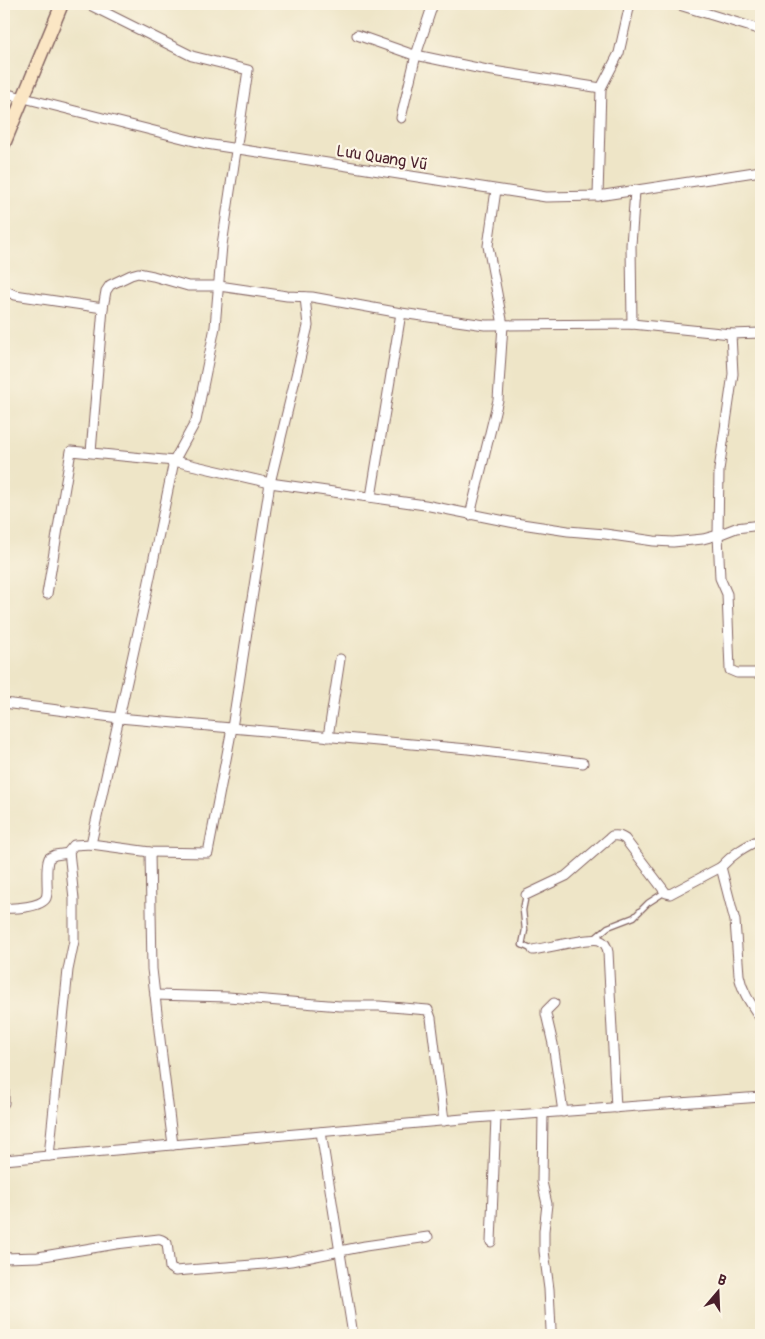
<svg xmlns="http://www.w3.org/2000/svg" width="765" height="1339" viewBox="0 0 765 1339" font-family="Pangolin,sans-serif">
<rect width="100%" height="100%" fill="#fcf5e5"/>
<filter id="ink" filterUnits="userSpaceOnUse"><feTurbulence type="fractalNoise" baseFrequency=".02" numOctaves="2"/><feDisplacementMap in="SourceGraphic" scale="10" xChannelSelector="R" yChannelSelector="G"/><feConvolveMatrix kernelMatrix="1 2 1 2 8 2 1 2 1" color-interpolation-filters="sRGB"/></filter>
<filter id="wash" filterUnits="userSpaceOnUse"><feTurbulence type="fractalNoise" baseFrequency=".0096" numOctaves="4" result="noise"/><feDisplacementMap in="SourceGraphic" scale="20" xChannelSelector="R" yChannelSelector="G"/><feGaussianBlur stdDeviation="1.12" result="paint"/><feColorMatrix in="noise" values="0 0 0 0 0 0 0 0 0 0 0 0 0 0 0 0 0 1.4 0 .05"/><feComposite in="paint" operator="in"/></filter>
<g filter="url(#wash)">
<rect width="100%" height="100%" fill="#eee5c7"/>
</g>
<g filter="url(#ink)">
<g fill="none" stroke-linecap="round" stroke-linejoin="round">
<!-- lane casing -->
<g stroke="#836462" stroke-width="7">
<g id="lane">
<polyline points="526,895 523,910 525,930 522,945 533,950"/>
<polyline points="595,938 608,927 634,917 648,903 665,892"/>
</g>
</g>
<!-- street casing -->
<g stroke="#836462" stroke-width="11">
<g id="street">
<polyline points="88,4 192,56 248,70 222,245 215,327 196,421 174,461 146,596 91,844"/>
<polyline points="676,4 761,30"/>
<polyline points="357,35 411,54 487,70 601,88"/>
<polyline points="4,93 206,144 546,197 598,196 761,171"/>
<polyline points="401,118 416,55 433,4"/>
<polyline points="598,196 601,88 619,53 630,4"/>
<polyline points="4,290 15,295 103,308"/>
<polyline points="632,324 631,245 635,191"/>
<polyline points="731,334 733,374 719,470 718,535 720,578 727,594 730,670 737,673 761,673"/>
<polyline points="91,452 103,308 106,291 110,285 131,275 138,273 153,276 188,286 219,286 287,296 312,297 401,313 485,325 632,324 731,334 761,333"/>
<polyline points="371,497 401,313"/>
<polyline points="470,515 498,400 503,325 488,246 496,190"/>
<polyline points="47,594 71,451 174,461 270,483 425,505 515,523 568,531 605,534 654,541 673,542 703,539 718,535 736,528 761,525"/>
<polyline points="4,703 119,718 468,749 583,763"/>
<polyline points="328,737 340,659"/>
<path d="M761,839C744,847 734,853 721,867L735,921L739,975C742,992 751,1004 761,1019"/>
<polyline points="150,852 152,969 161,1048 173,1145"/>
<path d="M526,895L566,876L612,836C617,835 621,836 625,839L666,893L670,894L721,867"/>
<path d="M4,908C14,909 41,907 46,898C48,893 47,887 47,882C47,874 46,865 49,858L55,855L69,853"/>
<path d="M533,950C545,948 591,937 599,940C605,942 607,946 608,952L616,1108"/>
<polyline points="155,995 228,997 340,1006 379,1006 428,1010 431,1018 444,1121"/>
<polyline points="554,1003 546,1011 546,1014 553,1044 563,1112"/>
<polyline points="4,1103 4,1084"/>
<polyline points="543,1113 542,1182 547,1204 544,1231 544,1251 549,1289 551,1330"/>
<polyline points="321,1132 353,1335"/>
<polyline points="49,1156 68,970 74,941 74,899 69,851 74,845 91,844 150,852 208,853 232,728 270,483 308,326 305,297"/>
<polyline points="4,1160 474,1118 761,1097"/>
<polyline points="491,1242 496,1117"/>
<polyline points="4,1258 38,1257 116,1244 159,1239 162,1240 167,1243 170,1268 175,1271 265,1264 291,1261 365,1246 428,1237"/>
</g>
</g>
<!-- secondary casing -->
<g stroke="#836462" stroke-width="15">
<polyline id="secondary" points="4,144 62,4"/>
</g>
<!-- lane -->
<use href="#lane" stroke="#fff" stroke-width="4.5"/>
<!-- street -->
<use href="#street" stroke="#fff" stroke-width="9"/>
<!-- secondary -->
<use href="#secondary" stroke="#fbe6c4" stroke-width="12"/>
</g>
</g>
<g text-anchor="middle" stroke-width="4.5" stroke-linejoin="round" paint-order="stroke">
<!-- street labels -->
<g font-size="16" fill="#4a1f2b" stroke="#fcf5e5">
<text transform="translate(382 157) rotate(9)" y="6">Lưu Quang Vũ</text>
</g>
</g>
<!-- margin -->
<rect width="765" height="1339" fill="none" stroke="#fcf5e5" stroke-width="20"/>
<!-- north arrow -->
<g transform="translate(718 1292) rotate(19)" stroke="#fcf5e5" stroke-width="4" paint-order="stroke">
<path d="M0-4L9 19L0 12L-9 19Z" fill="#4a1f2b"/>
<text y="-8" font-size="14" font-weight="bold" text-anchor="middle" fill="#4a1f2b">B</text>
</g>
</svg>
